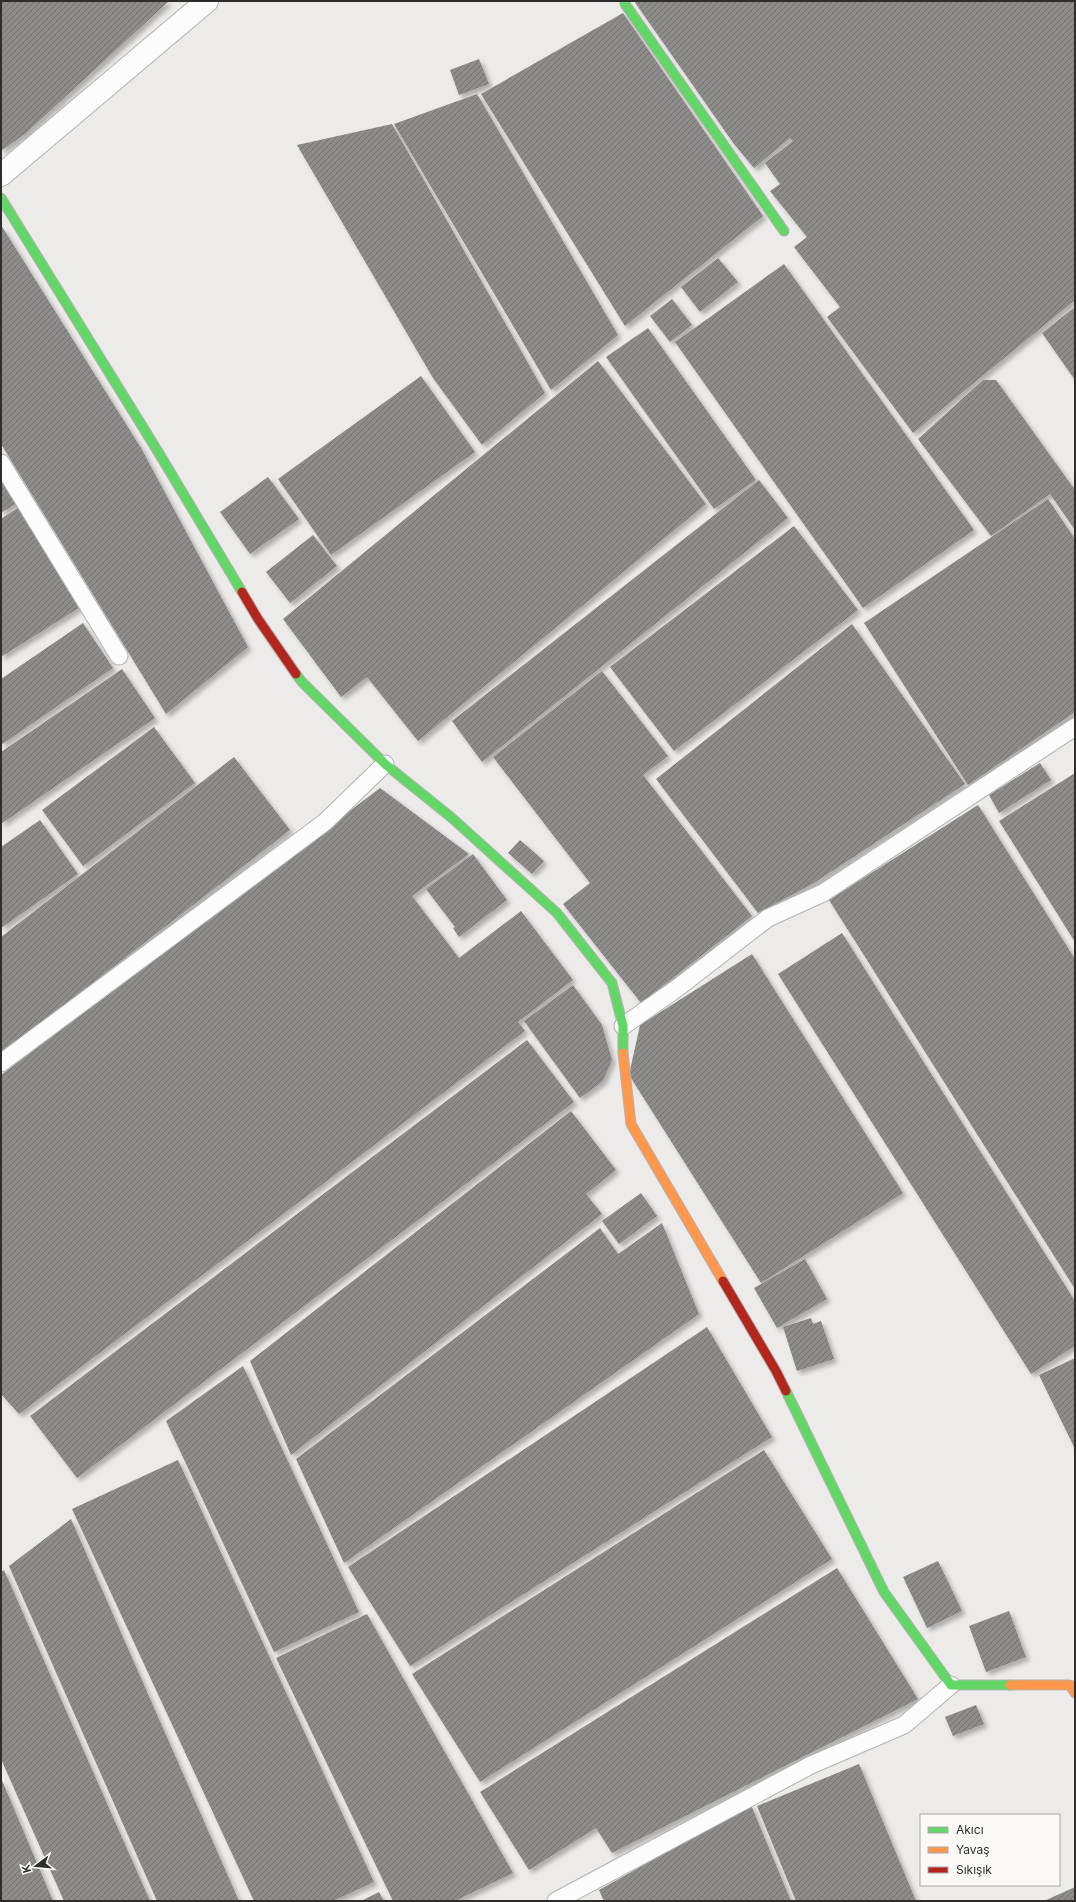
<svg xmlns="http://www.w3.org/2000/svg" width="1076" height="1902" viewBox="0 0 1076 1902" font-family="Inter,sans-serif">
<defs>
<pattern id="building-hatch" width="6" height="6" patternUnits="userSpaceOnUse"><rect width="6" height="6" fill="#8d8c8b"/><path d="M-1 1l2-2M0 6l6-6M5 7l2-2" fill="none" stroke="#747372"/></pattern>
<filter id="shadow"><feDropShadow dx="3.5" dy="3.5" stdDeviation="2" flood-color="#0004"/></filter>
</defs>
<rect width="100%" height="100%" fill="#edebe9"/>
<!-- building -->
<g fill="url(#building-hatch)" filter="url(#shadow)">
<polygon points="1,1 169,1 25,134 1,151"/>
<polygon points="634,1 1075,1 1075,300 913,433 827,317 840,307 794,247 807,237 770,191 780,184 765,163 793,141 790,138 754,168 734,144"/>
<polygon points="623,13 763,216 625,326 481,94"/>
<polygon points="479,59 489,84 459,95 450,70"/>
<polygon points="477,94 618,335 551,390 394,124"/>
<polygon points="392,124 545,393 482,445 433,378 297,145"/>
<polygon points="1,225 141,448 248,647 166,714 1,444"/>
<polygon points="718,258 738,282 700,312 681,287"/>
<polygon points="784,264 974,530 863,608 675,342"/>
<polygon points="672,299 692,325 670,342 650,316"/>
<polygon points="1075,307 1075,380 1042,333"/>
<polygon points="648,328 756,480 714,509 606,357"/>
<polygon points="598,361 706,504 418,741 367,677 341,697 283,619"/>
<polygon points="421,376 475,452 331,555 278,479"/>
<polygon points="983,380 996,380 1075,490 1075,530 1050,494 991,536 918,439"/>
<polygon points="1,474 19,502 1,513"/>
<polygon points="268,477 299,519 250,554 220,512"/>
<polygon points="759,480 788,518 482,762 452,721"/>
<polygon points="1048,499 1075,539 1075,712 968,785 864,623"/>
<polygon points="19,507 82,606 1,657 1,519"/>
<polygon points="794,526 858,610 674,751 610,667"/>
<polygon points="313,535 337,566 290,603 266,572"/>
<polygon points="83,623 113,668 1,745 1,679"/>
<polygon points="852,624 965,784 814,883 758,913 656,779"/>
<polygon points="122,669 155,718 1,824 1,752"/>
<polygon points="602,671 668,756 643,775 752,916 641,1003 563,904 590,883 493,757"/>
<polygon points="154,727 195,783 83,866 42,810"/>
<polygon points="234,757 290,830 1,1054 1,937"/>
<polygon points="1040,763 1051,780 999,813 989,795"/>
<polygon points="1075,773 1075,942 999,821"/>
<polygon points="380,788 469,854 412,896 459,958 521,911 573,980 518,1022 525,1031 19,1414 1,1394 1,1075"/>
<polygon points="978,805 1075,959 1075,1289 829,900"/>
<polygon points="40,820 78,874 1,928 1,847"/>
<polygon points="520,840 544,861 532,874 508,853"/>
<polygon points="473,854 507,900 459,937 453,928 455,927 426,889"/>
<polygon points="842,933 1075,1301 1075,1346 1031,1374 778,974"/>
<polygon points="752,954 903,1193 761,1283 629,1075 640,1025"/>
<polygon points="573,985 602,1025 612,1060 603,1081 580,1098 524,1021"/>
<polygon points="527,1040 574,1102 77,1478 30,1416"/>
<polygon points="571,1111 616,1170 586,1194 602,1214 291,1455 250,1361"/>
<polygon points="641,1193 657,1216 619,1244 602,1221"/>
<polygon points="662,1223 699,1314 344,1563 296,1459 600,1228 618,1254"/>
<polygon points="805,1259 827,1299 777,1328 754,1288"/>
<polygon points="811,1318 813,1324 821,1321 834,1359 797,1371 783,1327"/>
<polygon points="707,1327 772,1437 410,1666 348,1567"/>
<polygon points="1075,1358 1075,1449 1039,1375"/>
<polygon points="243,1366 359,1612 274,1652 166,1421"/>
<polygon points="764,1450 832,1559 480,1782 412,1674"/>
<polygon points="178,1460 374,1882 333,1901 254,1901 72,1509"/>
<polygon points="71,1519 239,1901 157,1901 9,1566"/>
<polygon points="938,1561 962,1611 927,1628 903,1577"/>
<polygon points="837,1568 918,1699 612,1853 596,1828 529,1870 480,1792"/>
<polygon points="4,1570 150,1901 64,1901 1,1759 1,1572"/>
<polygon points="1009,1611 1026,1657 986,1672 969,1626"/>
<polygon points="367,1614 513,1873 455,1901 393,1901 276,1658"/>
<polygon points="976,1705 984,1724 953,1736 945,1717"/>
<polygon points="859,1764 916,1901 796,1901 757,1806"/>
<polygon points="1,1778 53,1901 1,1901"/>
<polygon points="751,1805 791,1901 604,1901 599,1890"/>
<polygon points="1075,1887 1075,1901 1044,1901"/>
<polygon points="379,1892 384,1901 361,1901"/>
</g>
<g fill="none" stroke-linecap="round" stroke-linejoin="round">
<!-- lane casing -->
<g stroke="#b3b2b1" stroke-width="19">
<g id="lane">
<polyline points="1,463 119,656"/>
<polyline points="623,1026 676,989 768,918 823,893 1075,727"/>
<polyline points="1,1063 325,822 385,764"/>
<polyline points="556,1901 811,1765 904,1725 951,1685"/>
</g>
</g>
<!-- street casing -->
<g stroke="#b3b2b1" stroke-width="24">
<polyline id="street" points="1,175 207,1"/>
</g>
<!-- fast casing -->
<g stroke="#b3b2b1" stroke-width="11">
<g id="fast">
<polyline points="625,1 625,4 784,231"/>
<polyline points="1,198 157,450 242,592"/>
<polyline points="296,674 302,682 385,764 452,818 557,913 612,983 623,1026 623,1053"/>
<polyline points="786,1391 884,1592 951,1685 1010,1685"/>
</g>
</g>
<!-- slow casing -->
<g stroke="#b3b2b1" stroke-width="11">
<g id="slow">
<polyline points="623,1053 631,1124 723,1281"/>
<polyline points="1010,1685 1070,1685 1075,1693"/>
</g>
</g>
<!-- jam casing -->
<g stroke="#b3b2b1" stroke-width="11">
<g id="jam">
<polyline points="242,592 258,619 296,674"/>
<polyline points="723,1281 776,1371 786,1391"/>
</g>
</g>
<!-- lane -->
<use href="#lane" stroke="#fcfcfc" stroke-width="17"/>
<!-- street -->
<use href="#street" stroke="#fcfcfc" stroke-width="22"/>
<!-- fast -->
<use href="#fast" stroke="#63d668" stroke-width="9"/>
<!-- slow -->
<use href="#slow" stroke="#ff974d" stroke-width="9"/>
<!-- jam -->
<use href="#jam" stroke="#b3261e" stroke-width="9"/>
</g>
<!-- border -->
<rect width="1076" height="1902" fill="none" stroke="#2f2d2c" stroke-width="4"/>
<!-- legend -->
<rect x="920" y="1814" width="140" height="72" fill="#fbf8f5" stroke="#a9a7a5"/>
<rect x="928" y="1827" width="20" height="6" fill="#63d668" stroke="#a9a7a5"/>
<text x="956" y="1834" font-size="12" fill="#2f2d2c">Akıcı</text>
<rect x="928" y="1847" width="20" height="6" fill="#ff974d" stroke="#a9a7a5"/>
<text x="956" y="1854" font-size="12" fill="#2f2d2c">Yavaş</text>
<rect x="928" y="1867" width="20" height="6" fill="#b3261e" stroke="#a9a7a5"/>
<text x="956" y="1874" font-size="12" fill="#2f2d2c">Sıkışık</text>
<!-- north arrow -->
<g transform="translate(36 1866) rotate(254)" stroke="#fbf8f5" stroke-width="3" paint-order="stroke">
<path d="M0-3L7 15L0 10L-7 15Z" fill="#2f2d2c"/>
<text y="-6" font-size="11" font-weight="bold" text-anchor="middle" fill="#2f2d2c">K</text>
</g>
</svg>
